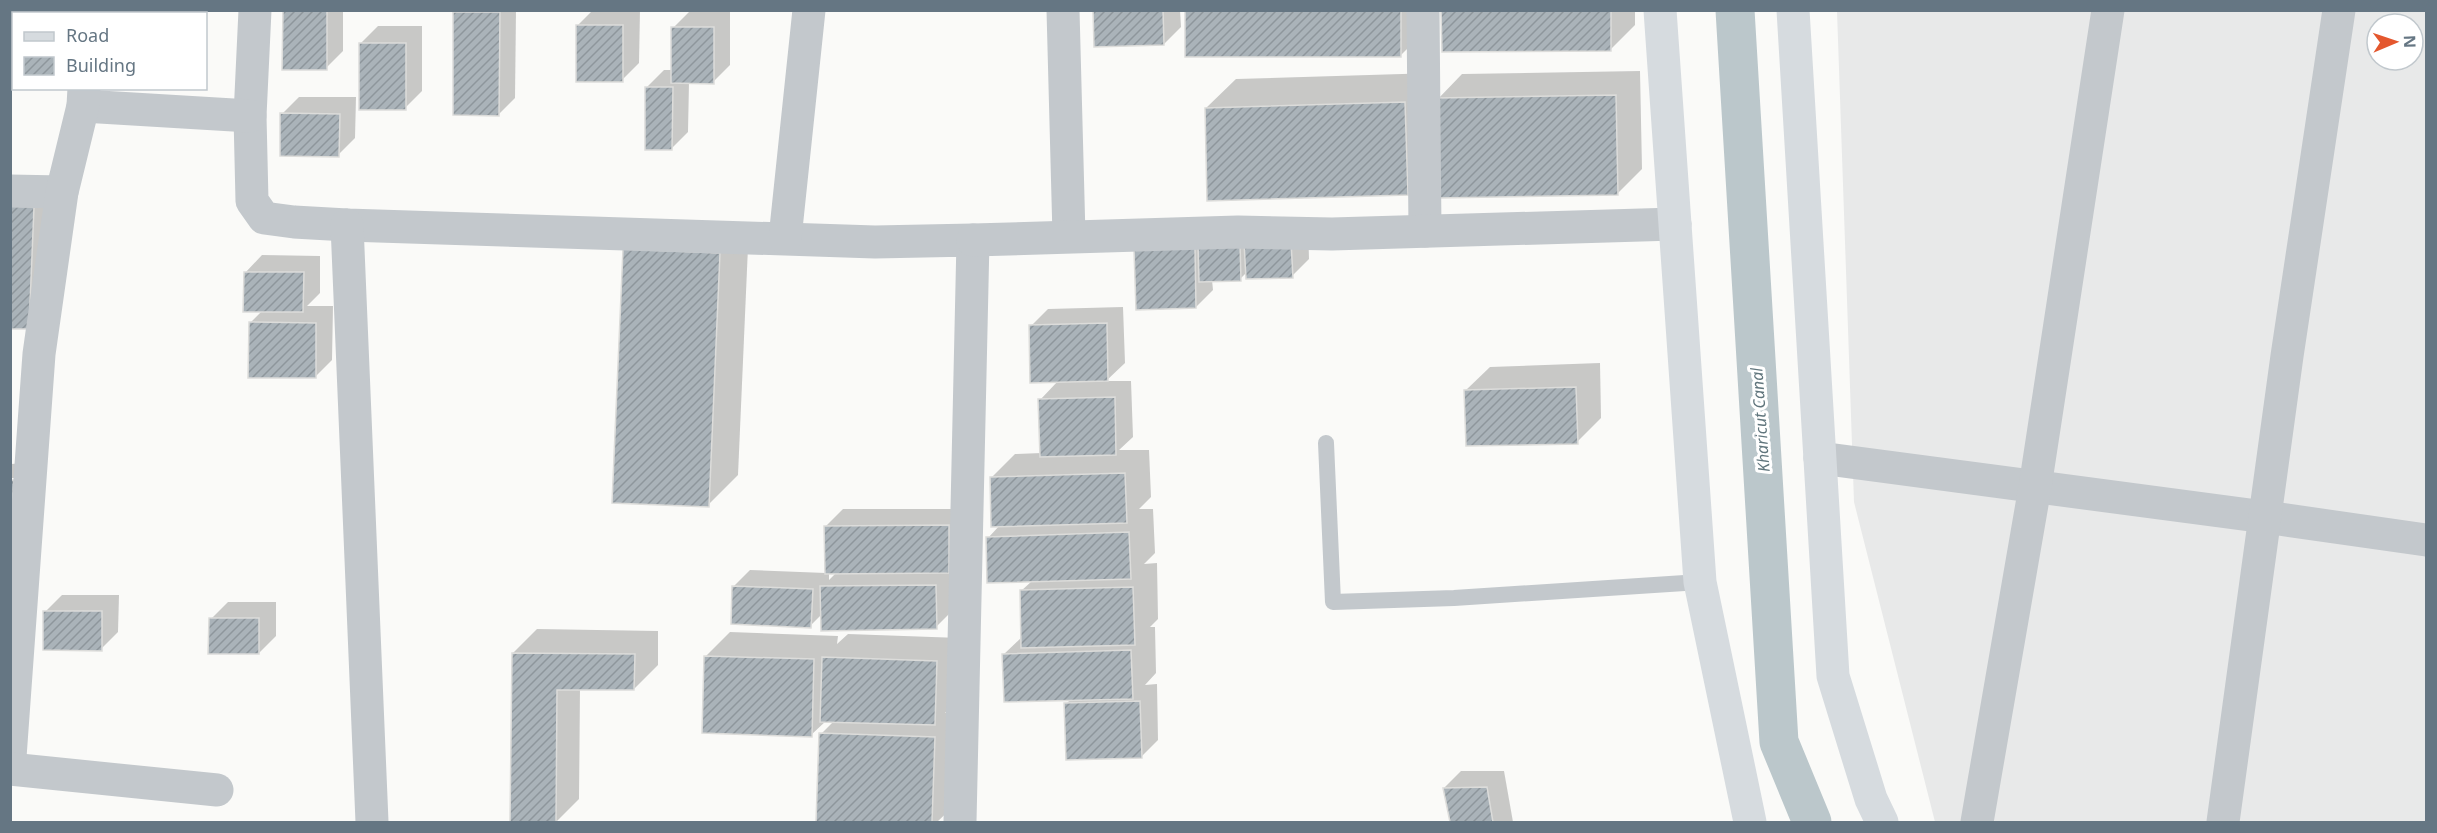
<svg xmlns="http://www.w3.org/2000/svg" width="2437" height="833" viewBox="0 0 2437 833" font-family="'Noto Sans',sans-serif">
<defs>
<pattern id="building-hatch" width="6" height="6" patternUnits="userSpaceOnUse" patternTransform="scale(1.5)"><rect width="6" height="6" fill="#aab3b9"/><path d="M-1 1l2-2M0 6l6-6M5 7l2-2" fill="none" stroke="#8e969c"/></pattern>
</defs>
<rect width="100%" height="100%" fill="#fafaf8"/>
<!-- built -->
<path fill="#e8e9e9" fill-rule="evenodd" d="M1837,11H2426V822H1935L1854,502ZM2377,24H2413V60H2377Z"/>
<!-- shadow -->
<g fill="#0003" fill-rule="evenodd">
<polygon points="284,10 343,10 343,51 326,68"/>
<polygon points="456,10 516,10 515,98 498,115 455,12"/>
<polygon points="593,10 640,10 639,63 622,80 577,26"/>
<polygon points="1095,10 1180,10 1181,27 1164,44"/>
<polygon points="1187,10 1431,10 1431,25 1401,55"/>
<polygon points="1443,10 1635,10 1635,25 1611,49"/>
<polygon points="690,11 730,11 730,65 713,82 689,82 688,132 671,149 647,87 664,70 672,70 673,28"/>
<polygon points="378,26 422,26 422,91 405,108 361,43"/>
<polygon points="1640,71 1642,169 1618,193 1439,162 1407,193 1206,108 1236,79 1435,73 1436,101 1462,74"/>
<polygon points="299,97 356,97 355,138 338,155 282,114"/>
<polygon points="10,182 57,184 52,304 10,327"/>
<polygon points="749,224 738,475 708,505 625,250"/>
<polygon points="1308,225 1309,259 1292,276 1247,272 1240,279 1212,280 1213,290 1196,307 1136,250"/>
<polygon points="262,255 320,256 320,293 307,306 333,306 332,360 315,377 250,323 263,310 245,273"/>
<polygon points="1123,307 1125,363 1106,381 1131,381 1133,437 1119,450 1149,450 1151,497 1139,509 1153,509 1155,553 1144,564 1157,563 1158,619 1150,627 1155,627 1156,673 1145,685 1157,684 1158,740 1141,757 1066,704 1071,699 1003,655 1023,636 1021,591 1032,581 988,538 1000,525 991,478 1015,454 1042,453 1040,400 1058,381 1031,326 1048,309"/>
<polygon points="1600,363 1601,418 1577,442 1465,391 1490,367"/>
<polygon points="31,463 22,478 10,478 10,464"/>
<path d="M843,509H965L953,610L936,627L822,614L810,626L733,587L750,570L826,573V526ZM829,573H836L829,580Z"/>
<polygon points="62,595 119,595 118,632 101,649 45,612"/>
<polygon points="228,602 276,602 276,636 259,653 211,619"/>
<polygon points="537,629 658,631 658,665 634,689 580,688 579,799 556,822 511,822 513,653"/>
<polygon points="730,632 838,636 837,644 848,634 960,638 958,700 945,713 958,713 956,804 937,822 818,822 821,734 834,721 826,721 811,735 706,656"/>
<polygon points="1461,771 1504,771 1513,822 1451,822 1444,788"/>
</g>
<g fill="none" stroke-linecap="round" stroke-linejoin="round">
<!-- canal -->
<polyline stroke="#bbc7cb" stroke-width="39" points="1735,10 1779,742 1812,822"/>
</g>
<!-- building -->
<g fill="url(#building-hatch)" stroke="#dcdcda" stroke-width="1.5">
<polygon points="283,10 327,10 327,70 282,70"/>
<polygon points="1093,10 1163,10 1164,45 1094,47"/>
<rect x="1185" y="10" width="216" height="47"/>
<polygon points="1441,10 1611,10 1611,51 1442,52"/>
<polygon points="453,12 500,12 499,116 453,115"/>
<rect x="576" y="25" width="47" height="57"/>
<polygon points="671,27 714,27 714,84 671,83"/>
<rect x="359" y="43" width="47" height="67"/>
<polygon points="645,87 673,87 672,150 645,150"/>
<polygon points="1616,95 1618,195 1438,198 1436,98"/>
<polygon points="1405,102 1408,195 1207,201 1205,108"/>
<polygon points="280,113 340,114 339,157 280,156"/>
<polygon points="10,206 34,207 29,329 10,329"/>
<polygon points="1291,241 1293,278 1246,279 1244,242"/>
<polygon points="1240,243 1241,281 1199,282 1198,244"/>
<polygon points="1195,248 1196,308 1136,310 1134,250"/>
<polygon points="623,249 720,253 709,507 612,503"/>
<polygon points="244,272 304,272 303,312 243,312"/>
<polygon points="249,322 316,323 316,378 248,378"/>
<polygon points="1107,323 1108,381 1030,383 1029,325"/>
<polygon points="1576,387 1578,444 1466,446 1464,390"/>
<polygon points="1115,397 1116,455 1040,457 1038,399"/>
<polygon points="1125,473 1127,523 991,527 990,477"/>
<polygon points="10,480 14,480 10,541"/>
<polygon points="949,525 949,573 825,574 824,526"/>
<polygon points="1129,532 1131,579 987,583 986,537"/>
<polygon points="936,585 937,629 821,631 820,586"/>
<polygon points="732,586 813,589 811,628 731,624"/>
<polygon points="1133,587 1135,645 1021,648 1020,590"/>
<polygon points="43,611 102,611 102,651 43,650"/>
<polygon points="209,618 259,618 259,654 208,654"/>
<polygon points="1131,650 1133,699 1004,702 1002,654"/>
<polygon points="512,653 635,654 634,690 557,690 556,822 510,822"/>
<polygon points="704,656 814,659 812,737 702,733"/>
<polygon points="822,657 937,661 935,725 820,722"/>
<polygon points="1140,701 1142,758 1066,760 1064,703"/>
<polygon points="819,733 935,737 932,822 816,822"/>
<polygon points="1487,787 1493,822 1450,822 1443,788"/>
</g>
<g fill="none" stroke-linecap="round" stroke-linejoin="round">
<!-- lane -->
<polyline stroke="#c3c8cc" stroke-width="16" points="1326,443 1333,602 1454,598 1700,582"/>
<!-- street -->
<g stroke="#c3c8cc" stroke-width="33">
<polyline points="255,10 250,116 252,201 264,218 294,222 347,225 875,242 973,240 960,822"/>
<polyline points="1063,10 1069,236"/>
<polyline points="1423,10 1425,231"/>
<polyline points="89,14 89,10"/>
<polyline points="10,57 14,57"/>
<polyline points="83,106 250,116"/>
<polyline points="10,191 62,192"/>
<polyline points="347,225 372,822"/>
<polyline points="785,238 809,10"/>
<polyline points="973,240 1238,232 1332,234 1675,224"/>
<polyline points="1820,458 2265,517 2426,540"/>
<polyline points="10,757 39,354 62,192 83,106 84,88"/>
<polyline points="10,769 217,790"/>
<polyline points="1977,822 2035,487 2108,10"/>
<polyline points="2223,822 2287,356 2339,10"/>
</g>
<!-- secondary -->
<g stroke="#d6dbdf" stroke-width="33">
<polyline points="1660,10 1700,582 1750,822"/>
<polyline points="1793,10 1833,676 1871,799 1882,822"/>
</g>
</g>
<g text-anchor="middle" stroke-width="6" stroke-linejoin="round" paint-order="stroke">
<!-- water labels -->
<g font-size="16" font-style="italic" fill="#60757c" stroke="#fff">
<text transform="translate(1760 420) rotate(-94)" y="6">Kharicut Canal</text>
</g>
</g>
<!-- border -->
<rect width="2437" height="833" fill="none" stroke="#657683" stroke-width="24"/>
<!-- legend -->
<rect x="12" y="12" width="195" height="78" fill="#ffffff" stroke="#c1c8cd" stroke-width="1.5"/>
<rect x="24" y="32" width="30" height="9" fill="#d6dbdf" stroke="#c1c8cd" stroke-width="1.5"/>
<text x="66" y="42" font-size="18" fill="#657683">Road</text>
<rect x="24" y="57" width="30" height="18" fill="url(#building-hatch)" stroke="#c1c8cd" stroke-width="1.5"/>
<text x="66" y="72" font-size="18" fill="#657683">Building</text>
<!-- north arrow -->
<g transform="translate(2395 42) rotate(88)"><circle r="28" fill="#ffffff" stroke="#c1c8cd" stroke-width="1.5"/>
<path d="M0-4.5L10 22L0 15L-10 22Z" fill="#e4572e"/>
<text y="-9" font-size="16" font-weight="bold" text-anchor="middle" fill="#657683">N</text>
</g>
</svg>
